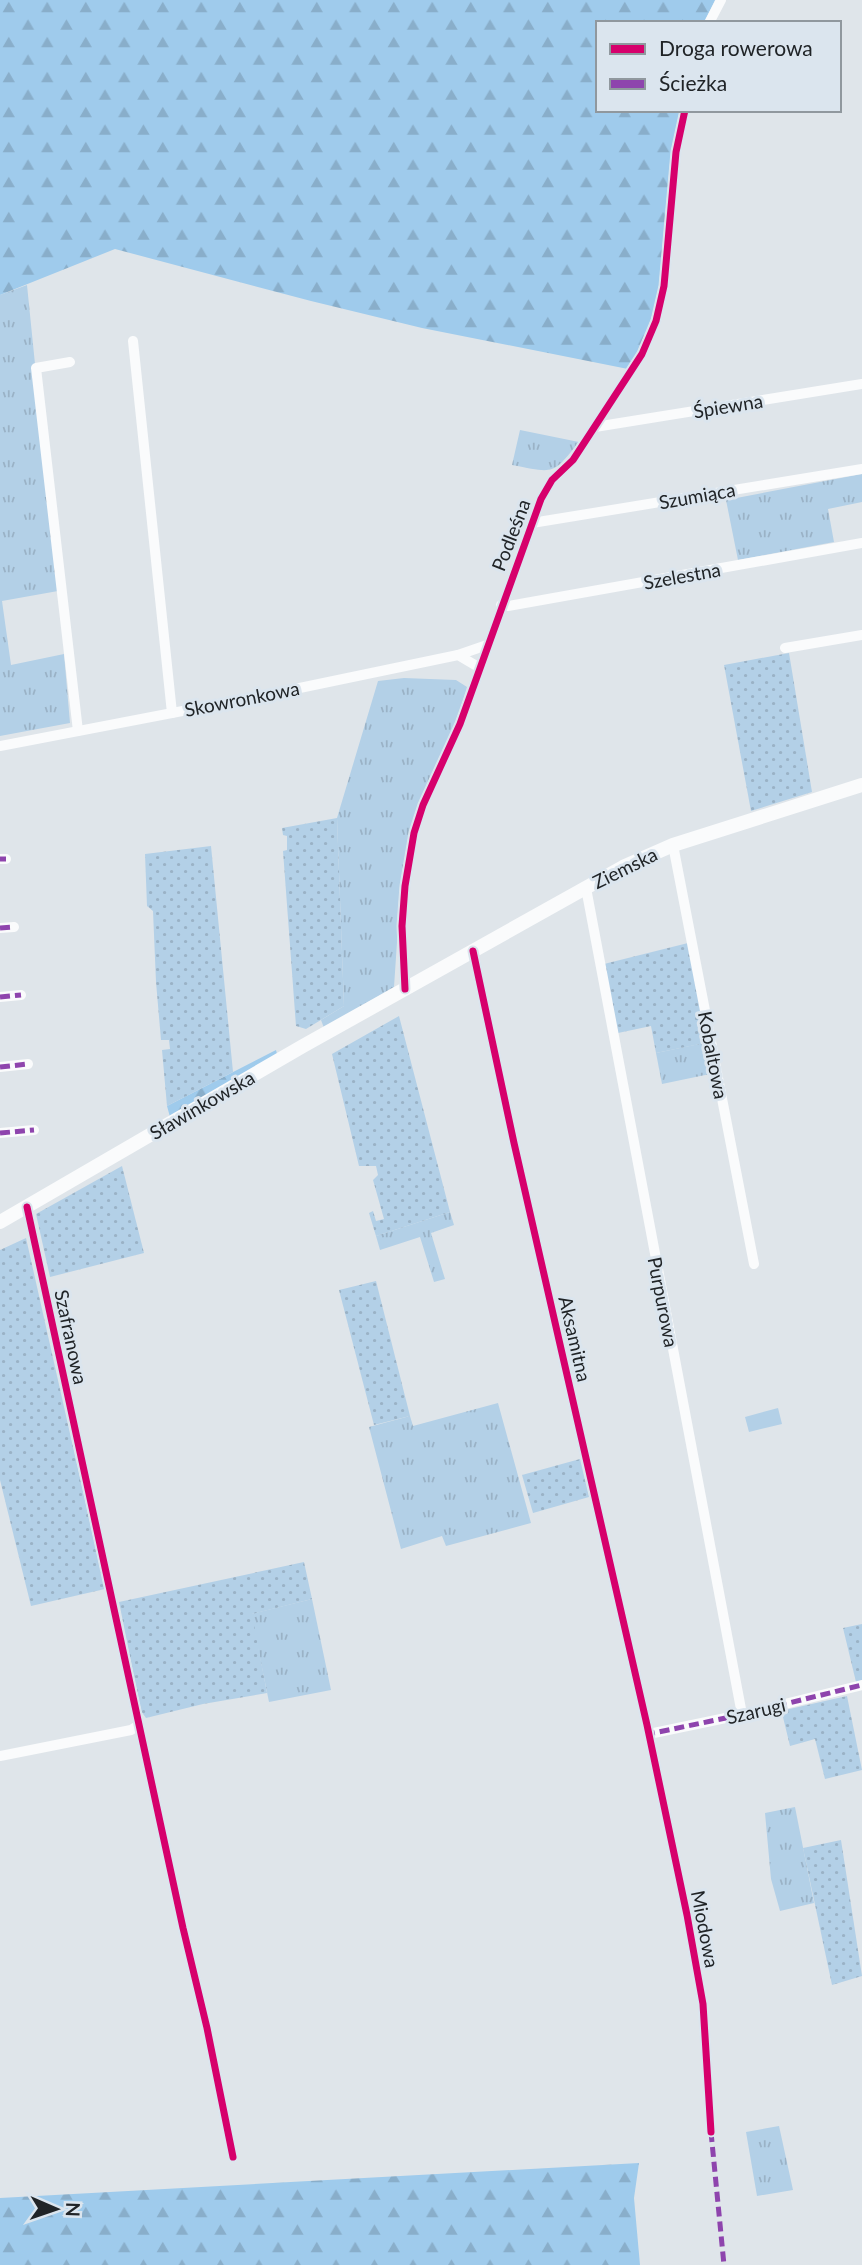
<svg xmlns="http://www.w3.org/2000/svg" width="862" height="2265" viewBox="0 0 862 2265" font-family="Lato,sans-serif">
<defs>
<pattern id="grass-tufts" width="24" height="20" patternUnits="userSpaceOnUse" patternTransform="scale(1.75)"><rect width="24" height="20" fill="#b3d0e7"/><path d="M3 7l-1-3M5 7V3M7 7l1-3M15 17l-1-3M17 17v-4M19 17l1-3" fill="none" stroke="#9ab2c6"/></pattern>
<pattern id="forest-firs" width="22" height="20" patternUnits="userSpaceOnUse" patternTransform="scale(1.75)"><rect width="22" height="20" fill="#9fcbec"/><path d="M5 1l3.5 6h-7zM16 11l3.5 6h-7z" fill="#89aeca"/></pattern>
<pattern id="garden-dots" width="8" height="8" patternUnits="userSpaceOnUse" patternTransform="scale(1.75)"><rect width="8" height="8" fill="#b3d0e7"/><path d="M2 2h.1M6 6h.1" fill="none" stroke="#9ab2c6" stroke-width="1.8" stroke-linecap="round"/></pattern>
</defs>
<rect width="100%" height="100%" fill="#dfe5ea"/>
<!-- grass -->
<g fill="url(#grass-tufts)">
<polygon points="27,285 58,591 2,601 11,665 64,654 70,723 0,736 0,295"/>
<path d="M520,430L579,442C552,476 554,473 512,465Z"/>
<polygon points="862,474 862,502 828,509 834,542 738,560 726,500"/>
<polygon points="404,678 456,680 467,687 457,720 418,804 409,835 400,898 394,987 324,1028 321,1020 344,1006 337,818 378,681"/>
<polygon points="704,1043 710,1074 662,1084 656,1053"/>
<polygon points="450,1212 454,1225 431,1233 445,1279 434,1282 420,1237 380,1250 376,1236"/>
<polygon points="498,1403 531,1523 446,1546 442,1536 401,1549 369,1427 410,1416 413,1426"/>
<polygon points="312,1599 331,1690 269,1702 251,1614"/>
<polygon points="795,1807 814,1903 780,1911 771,1879 765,1813"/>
<polygon points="779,2126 793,2190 757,2196 746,2132"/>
</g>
<!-- forest -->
<g fill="url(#forest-firs)">
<path d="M0,0H715L704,23H598V110H680C676,128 675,146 674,164C667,237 667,305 628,369L422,328L311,301L115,249L0,295Z"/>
<polygon points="276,1050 278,1058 170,1117 167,1106"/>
<polygon points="639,2163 634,2198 640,2265 0,2265 0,2198"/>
</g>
<!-- park -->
<polygon fill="#b3d0e7" points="778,1408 782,1424 749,1432 745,1417"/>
<!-- garden -->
<g fill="url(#garden-dots)">
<polygon points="789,653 812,792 751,811 724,665"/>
<polygon points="337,818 344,1006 306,1029 296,1026 283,851 287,850 287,836 283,835 282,828"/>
<polygon points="211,846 233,1072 167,1106 162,1050 170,1049 169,1040 161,1040 156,982 153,911 147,906 145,854"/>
<polygon points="692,942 710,1042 656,1053 651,1026 618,1033 604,964"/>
<polygon points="399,1016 450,1212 376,1236 369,1213 373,1211 376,1221 384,1219 373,1180 378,1175 376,1166 359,1166 332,1054"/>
<polygon points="122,1166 144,1253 50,1277 36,1214"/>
<polygon points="26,1238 105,1589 31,1606 0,1480 0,1250"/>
<polygon points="376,1281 410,1416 374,1425 339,1290"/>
<polygon points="580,1459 589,1497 533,1513 522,1475"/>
<polygon points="304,1562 312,1599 252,1614 267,1693 203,1704 146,1718 141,1711 119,1602"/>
<polygon points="862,1624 862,1680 856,1682 843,1628"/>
<polygon points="847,1696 862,1770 825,1779 815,1739 790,1746 782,1713 785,1710"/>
<polygon points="841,1840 862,1976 832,1985 803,1848"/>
</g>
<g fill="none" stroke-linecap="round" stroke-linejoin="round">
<!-- minor -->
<g stroke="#fafbfc" stroke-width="10">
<polyline points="709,23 721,0"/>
<polyline points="133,341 172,713"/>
<polyline points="70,362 36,368 78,731"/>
<polyline points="595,427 862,384"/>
<polyline points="532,523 862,469"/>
<polyline points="501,605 508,606 862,543"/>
<polyline points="785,648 862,635"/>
<polyline points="458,655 487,645"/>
<polyline points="0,746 266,695 458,655 480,668"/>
<polyline points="673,845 754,1264"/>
<polyline points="0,859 6,859"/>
<polyline points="586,888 741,1709 740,1715"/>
<polyline points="0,928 14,927"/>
<polyline points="473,951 514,1143 647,1725 687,1915 703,2004 711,2132"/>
<polyline points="405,989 402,926 405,886 414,833 423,805 460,724 541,499 552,480 573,460 631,371 642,354 656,321 664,286 676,152 685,110"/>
<polyline points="0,997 21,995"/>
<polyline points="0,1067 28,1064"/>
<polyline points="0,1133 34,1130"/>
<polyline points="27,1207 183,1928 207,2028 233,2157"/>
<polyline points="649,1734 740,1715 862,1685"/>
<polyline points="0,1756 131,1730 139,1725"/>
</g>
<!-- tertiary -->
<polyline stroke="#fafbfc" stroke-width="14" points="0,1222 303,1046 623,867 673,845 862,785"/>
<!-- quiet -->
<g stroke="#8e44ad" stroke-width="5" stroke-dasharray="10 5" stroke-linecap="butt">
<polyline points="0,859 6,859"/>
<polyline points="0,928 14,927"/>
<polyline points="0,997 21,995"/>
<polyline points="0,1067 28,1064"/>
<polyline points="0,1133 34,1130"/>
<polyline points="648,1730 649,1734 740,1715 862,1685"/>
<polyline points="711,2132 724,2265"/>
</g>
<!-- cycleway casing -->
<g stroke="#dbe5ee" stroke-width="11">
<g id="cycleway">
<polyline points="473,951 514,1143 647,1725 687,1915 703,2004 711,2132"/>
<polyline points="405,989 402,926 405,886 414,833 423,805 460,724 541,499 552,480 573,460 631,371 642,354 656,321 664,286 676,152 685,110"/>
<polyline points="27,1207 183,1928 207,2028 233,2157"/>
</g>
</g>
<!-- cycleway -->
<use href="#cycleway" stroke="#d6006c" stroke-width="7"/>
</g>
<g text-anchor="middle" stroke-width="6" stroke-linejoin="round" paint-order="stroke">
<!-- street labels -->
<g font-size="19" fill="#202427" stroke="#dbe5ee">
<text transform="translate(728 406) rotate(-9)" y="7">Śpiewna</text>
<text transform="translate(697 496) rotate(-10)" y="7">Szumiąca</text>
<text transform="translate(511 535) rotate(-69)" y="7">Podleśna</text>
<text transform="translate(682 576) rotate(-10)" y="7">Szelestna</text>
<text transform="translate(242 699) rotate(-11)" y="7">Skowronkowa</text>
<text transform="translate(625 868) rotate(-26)" y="7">Ziemska</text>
<text transform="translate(713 1055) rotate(79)" y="7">Kobaltowa</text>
<text transform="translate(202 1105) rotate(-30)" y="7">Sławinkowska</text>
<text transform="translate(663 1302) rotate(79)" y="7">Purpurowa</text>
<text transform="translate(71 1337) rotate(78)" y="7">Szafranowa</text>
<text transform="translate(575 1339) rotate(77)" y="7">Aksamitna</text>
<text transform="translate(756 1711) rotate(-13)" y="7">Szarugi</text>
<text transform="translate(705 1929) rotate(79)" y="7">Miodowa</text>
</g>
</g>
<!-- legend -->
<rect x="596" y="21" width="245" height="91" fill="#dbe5ee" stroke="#90989e" stroke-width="2"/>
<rect x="610" y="44" width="35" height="10" fill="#d6006c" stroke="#90989e" stroke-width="2"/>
<text x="659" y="56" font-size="21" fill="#202427">Droga rowerowa</text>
<rect x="610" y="79" width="35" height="10" fill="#8e44ad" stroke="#90989e" stroke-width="2"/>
<text x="659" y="91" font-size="21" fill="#202427">Ścieżka</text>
<!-- north arrow -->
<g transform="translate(56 2209) rotate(92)" stroke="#dbe5ee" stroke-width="5" paint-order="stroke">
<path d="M0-5L12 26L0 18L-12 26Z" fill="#202427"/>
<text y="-10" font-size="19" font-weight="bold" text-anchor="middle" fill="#202427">N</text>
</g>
</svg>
